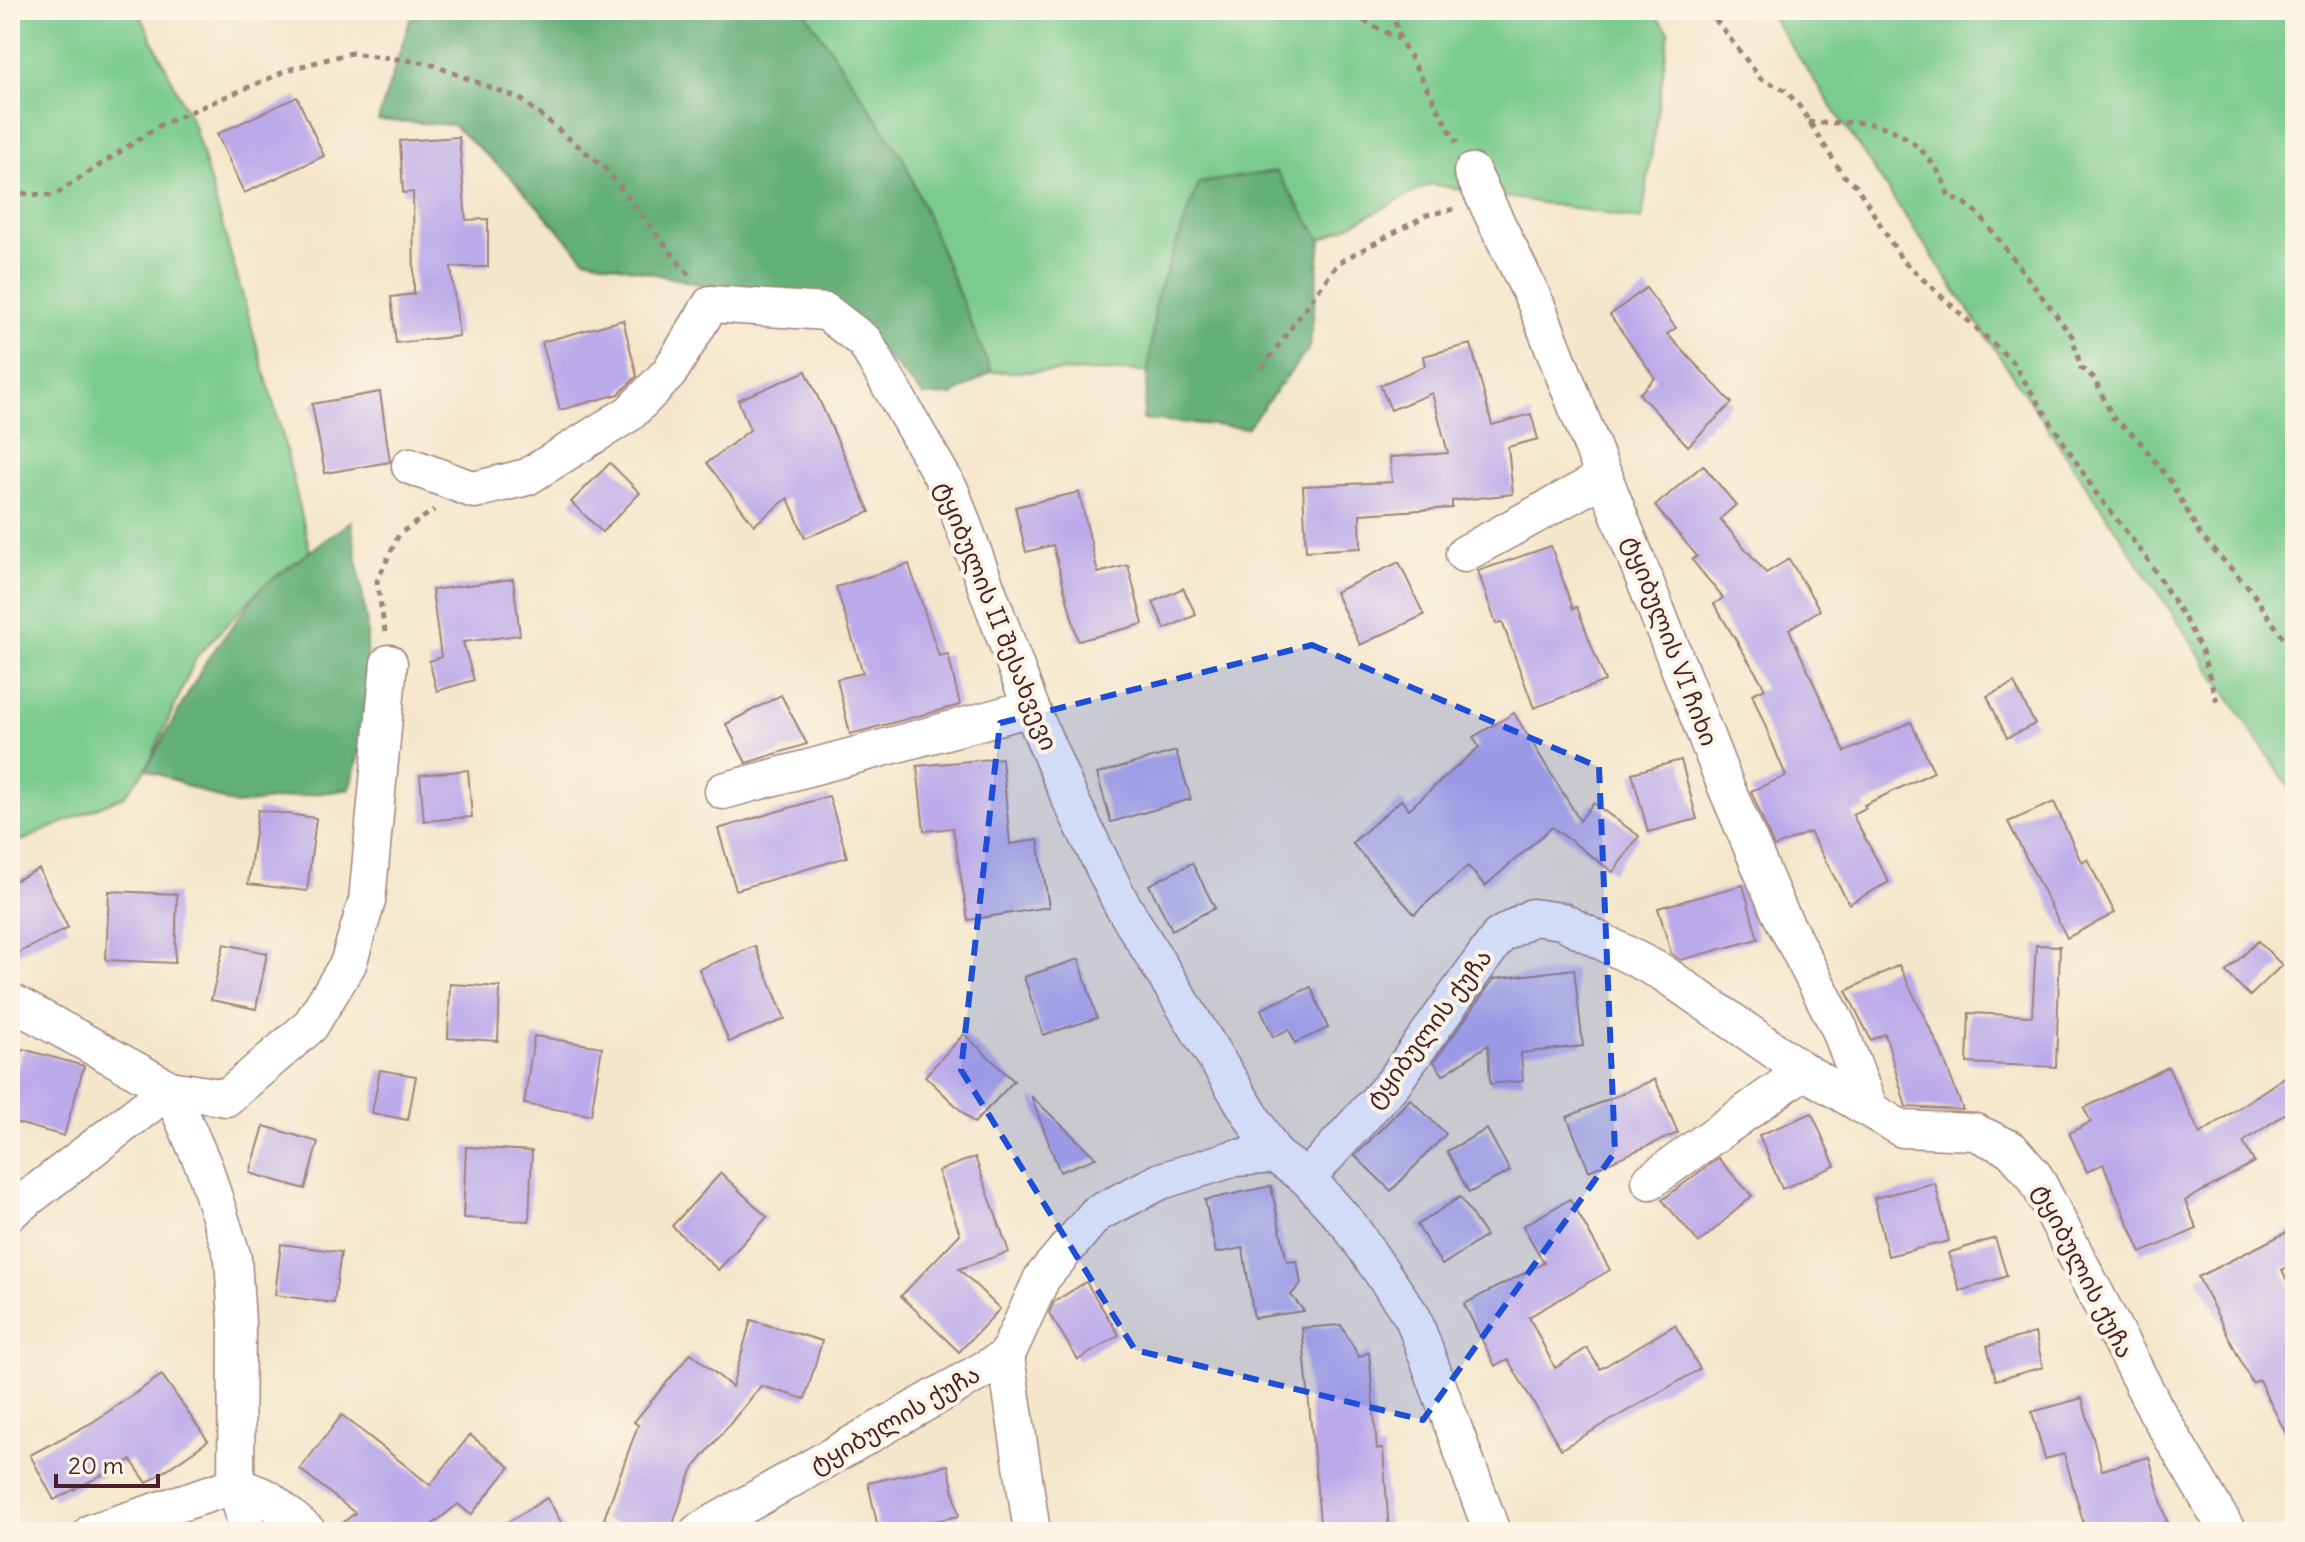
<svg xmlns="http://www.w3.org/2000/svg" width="2305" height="1542" viewBox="0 0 2305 1542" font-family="Delius,'Noto Sans Georgian',sans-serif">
<rect width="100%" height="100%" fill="#fcf5e5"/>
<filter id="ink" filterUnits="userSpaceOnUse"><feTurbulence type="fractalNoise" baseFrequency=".0125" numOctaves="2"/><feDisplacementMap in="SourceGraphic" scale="16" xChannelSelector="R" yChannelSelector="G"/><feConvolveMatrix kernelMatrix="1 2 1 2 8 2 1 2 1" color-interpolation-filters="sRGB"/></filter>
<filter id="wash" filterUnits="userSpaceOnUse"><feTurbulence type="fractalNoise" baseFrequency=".006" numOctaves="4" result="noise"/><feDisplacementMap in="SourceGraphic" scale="32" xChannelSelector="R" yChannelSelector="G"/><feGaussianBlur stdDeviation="1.8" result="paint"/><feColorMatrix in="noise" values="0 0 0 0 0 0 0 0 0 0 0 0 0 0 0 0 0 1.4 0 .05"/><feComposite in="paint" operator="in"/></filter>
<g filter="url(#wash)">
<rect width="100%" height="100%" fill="#f4e6cb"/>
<!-- green -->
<g fill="#7acb8d" stroke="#62755c" stroke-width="2">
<polygon points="10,10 138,10 194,126 282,433 310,551 262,587 197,656 146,769 124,796 10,846"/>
<polygon points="804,10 1650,10 1669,31 1642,220 1430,184 1321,240 1276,171 1156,299 1149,371 991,372 903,158"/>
<polygon points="1767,10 2295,10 2295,796"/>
</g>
<!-- forest -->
<g fill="#63af78" stroke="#566752" stroke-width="2">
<polygon points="430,10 804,10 903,158 991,372 953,395 924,396 834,302 734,292 584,258 510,176 453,125 378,120 410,20"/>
<polygon points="1276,171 1321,240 1310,347 1247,428 1143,419 1156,299 1199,183"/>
<polygon points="351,521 367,625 367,721 350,789 235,805 146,769 208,658 262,587"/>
</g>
<g id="blocks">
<!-- building -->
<g fill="#bbaaea">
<polygon points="297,97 324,156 244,193 217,134"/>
<polygon points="459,137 466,220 488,219 488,267 451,267 459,336 396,343 391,297 414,294 413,192 403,193 400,141"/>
<polygon points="1646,288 1676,328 1667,334 1732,403 1688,446 1639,394 1655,378 1610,315"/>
<polygon points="623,320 637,376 619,394 560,410 542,342"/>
<polygon points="1471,344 1492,425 1531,414 1538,439 1508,447 1513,494 1452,501 1452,508 1360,514 1361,548 1306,551 1303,486 1392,482 1390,457 1448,453 1432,393 1391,410 1380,385 1425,366 1423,356"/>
<polygon points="806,371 870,512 805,538 788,498 754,525 707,463 750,430 738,400"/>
<polygon points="380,392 390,462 325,473 312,404"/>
<polygon points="610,463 640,493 602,532 571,502"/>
<polygon points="1703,465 1736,505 1720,519 1766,573 1789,559 1820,610 1789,629 1845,752 1911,722 1934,772 1864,805 1866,808 1852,814 1889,882 1849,904 1810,832 1774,847 1751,791 1786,776 1752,694 1765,688 1714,604 1723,598 1692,560 1697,556 1655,506"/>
<polygon points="1079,492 1098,573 1128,565 1143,624 1078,641 1053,545 1026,552 1015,507"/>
<polygon points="1551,546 1573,609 1577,607 1605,681 1534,708 1502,622 1496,624 1478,571"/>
<polygon points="1399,562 1424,615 1360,645 1335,592"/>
<polygon points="909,564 939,656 948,654 960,705 850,734 837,679 863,673 836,587"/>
<polygon points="513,579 520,635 463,642 474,680 437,691 429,661 441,657 432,590"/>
<polygon points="1183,588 1196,615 1165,629 1153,602"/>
<polygon points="2014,683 2035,724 2007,738 1987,696"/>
<polygon points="781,695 807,744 746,763 726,724"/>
<polygon points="1514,713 1580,821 1593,803 1639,836 1613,872 1552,827 1485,886 1468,866 1414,914 1352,843 1401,800 1409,809 1479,747 1473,737"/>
<polygon points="1176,751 1191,799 1111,822 1097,774"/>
<polygon points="1002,758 1010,844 1038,840 1049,907 968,920 953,828 924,831 917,766"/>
<polygon points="1681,760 1697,819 1648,832 1632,773"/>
<polygon points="468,770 472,817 424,821 420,775"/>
<polygon points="829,796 847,857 736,890 718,829"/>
<polygon points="2054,802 2081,862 2087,859 2115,913 2067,938 2008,822"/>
<polygon points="258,810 316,818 307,891 248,884"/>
<polygon points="1192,863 1215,908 1172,930 1149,885"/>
<polygon points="39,869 68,928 10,957 10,883"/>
<polygon points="1743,885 1758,939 1681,960 1671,953 1658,908"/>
<polygon points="109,891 177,894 175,963 106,960"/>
<polygon points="2258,941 2282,965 2250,996 2226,972"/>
<polygon points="224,944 267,953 256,1009 211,1000"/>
<polygon points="2036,945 2060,946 2056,1067 1967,1063 1969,1013 2032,1016"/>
<polygon points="755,946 785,1019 729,1042 699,969"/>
<polygon points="1079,959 1097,1018 1043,1035 1024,977"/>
<polygon points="1899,965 1940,1049 1963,1110 1906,1107 1885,1034 1871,1040 1846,991"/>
<polygon points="1574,969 1583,1046 1521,1053 1523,1081 1490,1084 1488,1045 1443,1075 1434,1062 1494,979"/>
<polygon points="450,984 500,987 498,1041 448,1038"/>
<polygon points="1311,987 1328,1028 1295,1043 1289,1029 1273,1037 1261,1009"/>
<polygon points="964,1034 1014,1081 974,1123 925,1076"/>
<polygon points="534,1036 602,1047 591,1115 524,1104"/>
<polygon points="23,1049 84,1066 64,1136 10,1121 10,1093"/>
<polygon points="2168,1067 2200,1134 2295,1070 2295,1107 2243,1142 2254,1162 2185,1201 2197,1229 2141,1253 2103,1164 2087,1172 2069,1133 2091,1122 2084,1108"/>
<polygon points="380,1070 416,1076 408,1120 372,1113"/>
<polygon points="1655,1079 1678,1133 1589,1171 1567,1117"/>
<polygon points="1031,1096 1096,1158 1060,1172"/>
<polygon points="1410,1099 1446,1134 1391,1191 1355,1156"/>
<polygon points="1812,1113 1835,1166 1782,1189 1759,1135"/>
<polygon points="264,1126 318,1142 305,1189 250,1173"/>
<polygon points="1487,1129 1510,1171 1469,1193 1447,1151"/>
<polygon points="466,1147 532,1151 529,1221 463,1218"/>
<polygon points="975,1157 1009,1252 959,1269 1000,1309 959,1352 901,1296 960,1234 938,1171"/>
<polygon points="1718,1158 1752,1196 1699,1243 1662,1200"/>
<polygon points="721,1173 767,1217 718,1270 672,1226"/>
<polygon points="1935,1183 1949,1241 1888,1256 1874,1198"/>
<polygon points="1271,1186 1287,1262 1297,1261 1301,1284 1291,1295 1304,1311 1254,1318 1243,1248 1216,1253 1205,1200"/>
<polygon points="1460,1197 1486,1236 1442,1265 1417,1225"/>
<polygon points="1570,1199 1610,1270 1529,1317 1555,1368 1587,1348 1600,1369 1675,1325 1700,1369 1561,1449 1508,1360 1495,1366 1464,1304 1544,1263 1523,1226"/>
<polygon points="2295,1228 2295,1263 2282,1270 2295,1296 2295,1452 2259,1380 2252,1383 2198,1277"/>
<polygon points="1995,1238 2007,1276 1960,1291 1948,1253"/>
<polygon points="281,1244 341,1252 334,1303 275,1295"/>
<polygon points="1086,1282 1119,1335 1078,1360 1049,1313 1054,1302"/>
<polygon points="751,1320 822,1341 805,1399 761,1386 692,1470 670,1532 639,1532 604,1519 638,1425 634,1422 691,1353 732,1387"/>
<polygon points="1341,1325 1359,1357 1369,1352 1377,1449 1383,1449 1389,1532 1321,1532 1302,1328"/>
<polygon points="2035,1333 2043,1367 1996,1380 1987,1346"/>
<polygon points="162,1375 208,1441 147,1483 131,1460 54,1500 30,1455 93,1422"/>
<polygon points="2082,1398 2102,1470 2149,1457 2167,1522 2131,1532 2086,1532 2064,1454 2045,1459 2032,1412"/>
<polygon points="342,1415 430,1485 470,1435 510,1467 471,1515 458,1504 423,1532 332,1532 355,1513 300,1469"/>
<polygon points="948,1465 959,1516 879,1532 868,1483"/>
<polygon points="547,1498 567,1532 492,1532"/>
</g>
</g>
</g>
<g filter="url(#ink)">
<use href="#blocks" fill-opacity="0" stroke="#9f827b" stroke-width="2"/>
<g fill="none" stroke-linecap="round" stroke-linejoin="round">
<!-- minor casing -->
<g stroke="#9f827b" stroke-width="39">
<g id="minor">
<polyline points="1472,172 1536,304 1726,787 1779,911 1840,1030 1870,1110"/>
<polyline points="410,466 474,490 527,477 630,413 669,373 711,304 826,312 865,342 951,492 1031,708 1070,799 1121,903 1275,1155"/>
<polyline points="1464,554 1605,477"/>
<polyline points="723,791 1031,708"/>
<polyline points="10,1001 170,1089 205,1169 233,1258 237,1322 236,1485 248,1532"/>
<polyline points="1307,1178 1393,1083 1499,936 1532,917 1562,921 1663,973 1804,1071 1902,1129 1975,1132 2011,1149 2035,1177 2156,1410 2228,1532"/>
<polyline points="1650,1181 1804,1071"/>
<polyline points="10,1212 170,1089 226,1098 310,1026 348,964 367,901 389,663"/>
<polyline points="1006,1357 1032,1532"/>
<polyline points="236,1485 268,1498 308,1532"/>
<polyline points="92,1532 236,1485"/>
<polyline points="698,1532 1006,1357 1042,1278 1096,1214 1161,1181 1235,1158 1275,1155 1307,1178 1350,1226 1413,1318 1492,1532"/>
</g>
</g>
<!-- path -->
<g stroke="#9f827b" stroke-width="5" stroke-dasharray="6 6" stroke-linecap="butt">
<polyline points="1342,10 1399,39"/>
<polyline points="1392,10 1400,39 1457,143"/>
<polyline points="1708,10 1761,79 1785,90 1800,107 1843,175 1856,185 1902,260 2011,360 2096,493 2146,557 2185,619 2201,649 2218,705"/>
<polyline points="10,105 12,194"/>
<path d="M1808,122C1829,125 1850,120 1871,124C1908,130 1940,162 1949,197L1961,200L1979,214L2072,336L2081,368L2094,378L2113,418L2137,438L2171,482L2201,536L2250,589L2286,642L2295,662"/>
<polyline points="10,192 53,196 162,124 291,69 351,53 428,63 522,100 605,168 691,278"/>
<polyline points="1262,368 1338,263 1427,215 1455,209"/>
<polyline points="385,632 377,581 399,534 434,510"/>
</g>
<!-- minor -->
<use href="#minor" stroke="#fff" stroke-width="36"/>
</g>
</g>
<!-- marked area -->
<path fill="#1d4ed8" fill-opacity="0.2" stroke="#1d4ed8" stroke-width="6" stroke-dasharray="16 10" stroke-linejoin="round" d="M1312,645L1599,767L1615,1152L1423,1420L1135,1350L961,1070L1000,723Z"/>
<g text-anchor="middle" stroke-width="8" stroke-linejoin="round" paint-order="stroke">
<!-- street labels -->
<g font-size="24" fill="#4a1f2b" stroke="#fcf5e5">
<text transform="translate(996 616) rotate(68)" y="8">ტყიბულის II შესახვევი</text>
<text transform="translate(1670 641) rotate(69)" y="8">ტყიბულის VI ჩიხი</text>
<text transform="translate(1429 1029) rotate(-53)" y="8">ტყიბულის ქუჩა</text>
<text transform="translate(2083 1271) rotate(63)" y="8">ტყიბულის ქუჩა</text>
<text transform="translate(895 1420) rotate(-30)" y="8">ტყიბულის ქუჩა</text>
</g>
</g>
<!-- margin -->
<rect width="2305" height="1542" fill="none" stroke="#fcf5e5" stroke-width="40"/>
<!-- scale -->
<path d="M56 1474v12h102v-12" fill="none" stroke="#4a1f2b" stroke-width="4"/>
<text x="68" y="1474" font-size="24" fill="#4a1f2b" stroke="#fcf5e5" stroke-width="6" paint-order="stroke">20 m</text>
</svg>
